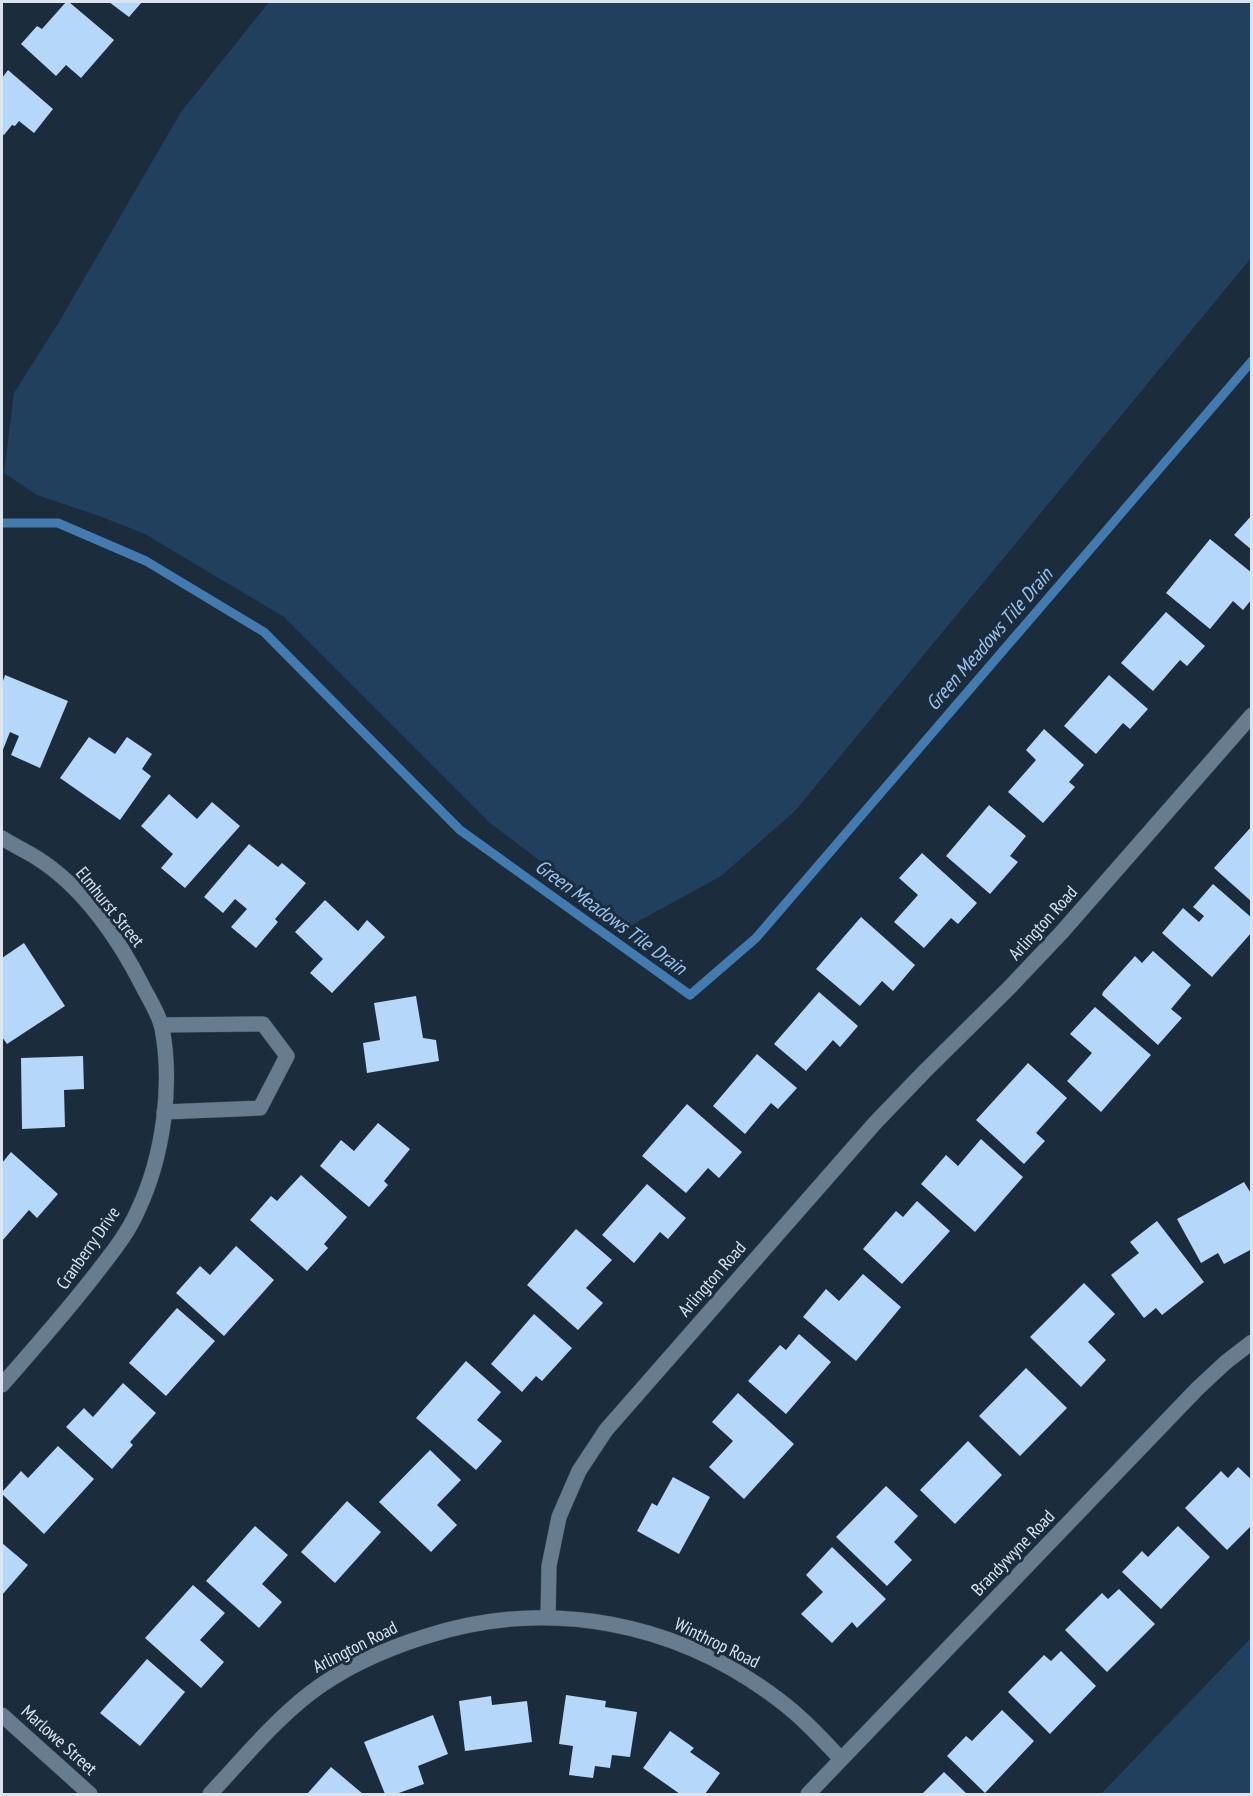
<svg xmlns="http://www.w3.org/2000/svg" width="1253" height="1796" viewBox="0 0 1253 1796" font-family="'PT Sans Narrow',sans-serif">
<rect width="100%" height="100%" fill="#1b2c3d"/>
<!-- green -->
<g fill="#21405e">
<polygon points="269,2 1251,2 1251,258 795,811 721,876 628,927 490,823 284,617 145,534 102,517 37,495 4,473 14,393 59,322 181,112"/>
<polygon points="1251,1638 1251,1794 1101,1794"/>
</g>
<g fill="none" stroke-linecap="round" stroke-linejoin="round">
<!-- stream -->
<polyline stroke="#437bb0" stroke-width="9" points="2,523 58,523 146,561 264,632 460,830 690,995 756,938 1252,361"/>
</g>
<!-- building -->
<g fill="#b4d7fa">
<polygon points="66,2 69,2 114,40 81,78 66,65 56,76 21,44 37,26 42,29"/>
<polygon points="109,2 142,2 129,17"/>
<polygon points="8,70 53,109 34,133 19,121 15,126 12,125 4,135 2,134 2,78"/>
<polygon points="1252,515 1252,550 1234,535"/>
<polygon points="1210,539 1252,573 1252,599 1243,610 1233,601 1210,629 1166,593"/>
<polygon points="1166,612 1205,646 1187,666 1180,660 1153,691 1121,663"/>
<polygon points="5,675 68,701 40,768 11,755 19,736 10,732 2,752 2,684"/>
<polygon points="1109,675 1148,709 1130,729 1123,723 1096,754 1064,726"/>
<polygon points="1044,729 1084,765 1069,782 1075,787 1043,823 1008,792 1036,760 1026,750"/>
<polygon points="89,737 115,754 127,737 152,754 142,769 151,776 120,820 60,778"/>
<polygon points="169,794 197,819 212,802 240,826 185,888 161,868 173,854 141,826"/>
<polygon points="989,805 1026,836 1010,856 1018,862 990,894 946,856"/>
<polygon points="1252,826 1252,902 1214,868"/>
<polygon points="249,844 278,867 282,863 306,883 275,919 278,922 256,948 231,927 247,909 235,899 223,913 204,897"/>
<polygon points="922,853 977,903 958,924 951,918 924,948 894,922 918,895 899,878"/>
<polygon points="1213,884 1252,918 1252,932 1212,977 1162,933 1183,908 1199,922 1204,916 1193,907"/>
<polygon points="325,900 358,931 367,920 385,937 332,993 310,973 323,959 295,932"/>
<polygon points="861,917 915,965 893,991 882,981 860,1006 816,969"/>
<polygon points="24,943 65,1006 7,1044 2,1037 2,958"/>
<polygon points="1153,951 1191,985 1171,1009 1182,1018 1158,1045 1102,995 1103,992 1135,956 1142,963"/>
<polygon points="819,992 858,1026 840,1047 833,1040 806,1071 774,1044"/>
<polygon points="416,996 423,1038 436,1040 439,1061 367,1073 363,1043 380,1040 374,1003"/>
<polygon points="1095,1007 1151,1055 1101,1112 1067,1081 1092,1053 1070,1034"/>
<polygon points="757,1054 797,1088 778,1109 771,1103 745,1134 713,1106"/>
<polygon points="83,1056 84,1089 64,1090 65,1127 22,1129 21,1058"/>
<polygon points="1028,1063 1067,1098 1036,1133 1045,1141 1024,1164 976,1120"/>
<polygon points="687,1104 742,1152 719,1178 708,1168 686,1193 642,1156"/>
<polygon points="378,1123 410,1149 384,1181 388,1185 369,1207 320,1166 341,1140 354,1151"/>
<polygon points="981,1139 1023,1177 975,1232 921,1184 946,1155 958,1166"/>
<polygon points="11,1152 58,1194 37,1218 29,1210 2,1241 2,1163"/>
<polygon points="301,1175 347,1217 324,1244 328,1248 307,1271 250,1220 271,1196 277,1201"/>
<polygon points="1244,1182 1252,1195 1252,1249 1224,1264 1218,1253 1201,1263 1177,1219"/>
<polygon points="647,1184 686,1218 668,1239 660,1232 634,1263 602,1235"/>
<polygon points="917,1201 950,1231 902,1284 863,1249 896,1211 903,1217"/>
<polygon points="1157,1221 1204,1282 1162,1315 1156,1308 1144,1318 1111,1275 1139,1253 1130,1242"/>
<polygon points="576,1229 612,1260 586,1288 603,1303 578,1330 527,1285"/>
<polygon points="236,1246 274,1280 224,1336 176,1293 200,1266 210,1275"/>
<polygon points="863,1274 901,1307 856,1361 803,1317 826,1289 839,1301"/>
<polygon points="1084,1283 1115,1314 1088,1342 1106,1360 1081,1387 1030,1337"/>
<polygon points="177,1308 215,1341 166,1396 129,1363"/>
<polygon points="534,1314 572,1348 542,1381 536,1376 522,1392 491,1364"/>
<polygon points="799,1334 831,1362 786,1414 748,1381 780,1345 786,1350"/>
<polygon points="466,1361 501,1392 477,1420 502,1441 476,1470 416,1418"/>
<polygon points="1026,1368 1067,1408 1020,1456 979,1416"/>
<polygon points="123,1383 156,1413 130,1442 133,1445 112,1469 66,1427 84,1408 93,1417"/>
<polygon points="738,1393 794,1444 744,1499 709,1467 733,1441 712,1422"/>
<polygon points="968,1441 1002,1475 955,1524 920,1490"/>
<polygon points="58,1446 94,1479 44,1534 2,1494 2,1492 21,1471 28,1478"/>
<polygon points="430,1450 461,1480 437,1505 457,1525 431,1552 379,1502"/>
<polygon points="1238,1467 1252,1480 1252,1525 1227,1550 1185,1508 1221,1471 1228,1478"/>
<polygon points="673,1477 710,1497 679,1554 637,1531 652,1503 657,1506"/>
<polygon points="886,1486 918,1516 894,1542 912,1560 887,1586 836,1537"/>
<polygon points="347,1501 381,1532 335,1583 301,1552"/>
<polygon points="255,1526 288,1555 262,1584 282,1602 259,1628 206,1581"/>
<polygon points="1178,1526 1210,1557 1161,1609 1122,1572 1142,1551 1148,1557"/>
<polygon points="2,1543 28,1565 2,1595"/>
<polygon points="832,1547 886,1599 857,1628 852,1622 832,1643 801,1614 823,1592 806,1575"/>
<polygon points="193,1585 225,1613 200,1640 224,1662 201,1688 145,1638"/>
<polygon points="1119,1589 1155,1624 1107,1672 1065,1630 1102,1593 1108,1599"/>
<polygon points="1061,1651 1096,1686 1050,1734 1008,1692 1044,1655 1051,1661"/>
<polygon points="147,1659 185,1692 140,1746 100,1713"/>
<polygon points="566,1695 606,1701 605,1707 637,1712 630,1757 612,1755 610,1768 595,1766 593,1778 569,1775 573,1746 559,1744"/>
<polygon points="491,1696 492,1705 527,1701 532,1742 465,1751 459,1701"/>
<polygon points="1002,1710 1034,1741 985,1793 947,1756 966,1736 972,1741"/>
<polygon points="433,1715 448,1754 418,1766 424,1784 396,1794 385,1794 364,1742"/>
<polygon points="670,1731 694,1748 690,1752 720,1773 705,1794 680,1794 643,1768"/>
<polygon points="331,1767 363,1794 307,1794"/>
<polygon points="944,1772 967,1794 922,1794"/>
</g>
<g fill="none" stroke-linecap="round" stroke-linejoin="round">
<!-- minor casing -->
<g stroke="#3c4a59" stroke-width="16">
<g id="minor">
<path d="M2,838C13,845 26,851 37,858C83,887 119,939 143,987C149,999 159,1014 162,1028C173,1086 163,1157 138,1210C129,1231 115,1249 101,1267C70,1308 36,1346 2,1385"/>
<polyline points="161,1025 263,1024 287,1056 260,1108 164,1112"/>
<polyline points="548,1617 549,1566 559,1517 579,1471 606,1430 875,1123 925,1071 1010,987 1062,932 1252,715"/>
<polyline points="2,1715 90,1794"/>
<path d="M210,1794C242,1760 272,1723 309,1694C344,1667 385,1649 427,1636C549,1597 677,1622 779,1700C802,1717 822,1739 841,1759"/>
<polyline points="808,1794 1197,1389 1226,1362 1252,1342"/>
</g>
</g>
<!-- minor -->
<use href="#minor" stroke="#687c90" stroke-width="15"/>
</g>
<g text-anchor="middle" stroke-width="6" stroke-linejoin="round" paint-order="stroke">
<!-- street labels -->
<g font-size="18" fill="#d9e4ef" stroke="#1b2c3d">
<text transform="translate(110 907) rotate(51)" y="6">Elmhurst Street</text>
<text transform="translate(1043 923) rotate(-48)" y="6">Arlington Road</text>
<text transform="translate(88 1248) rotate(-55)" y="6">Cranberry Drive</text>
<text transform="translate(712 1279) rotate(-49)" y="6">Arlington Road</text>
<text transform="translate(1013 1553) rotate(-46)" y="6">Brandywyne Road</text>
<text transform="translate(717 1643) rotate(26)" y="6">Winthrop Road</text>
<text transform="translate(355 1647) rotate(-27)" y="6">Arlington Road</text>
<text transform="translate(59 1740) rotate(42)" y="6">Marlowe Street</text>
</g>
<!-- water labels -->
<g font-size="20" font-style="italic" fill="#99c6f3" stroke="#1b2c3d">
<text transform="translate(989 639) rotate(-49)" y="7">Green Meadows Tile Drain</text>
<text transform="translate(611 917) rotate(36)" y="7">Green Meadows Tile Drain</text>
</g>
</g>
<!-- border -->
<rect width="1253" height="1796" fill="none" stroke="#d9e4ef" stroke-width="6"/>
</svg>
